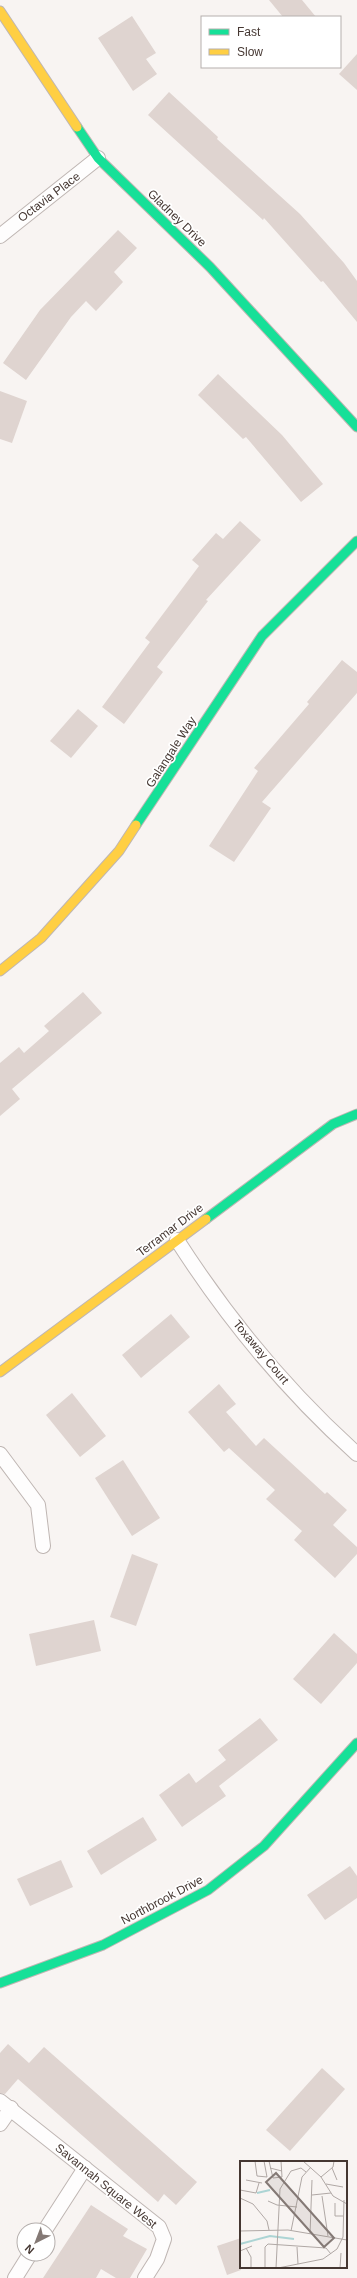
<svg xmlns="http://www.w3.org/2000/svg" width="357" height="2278" viewBox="0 0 357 2278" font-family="Arial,sans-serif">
<rect width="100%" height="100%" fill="#f8f4f2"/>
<!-- building -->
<g fill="#dfd4d0">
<polygon points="269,0 302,0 316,17 283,17"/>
<polygon points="132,16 156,53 146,59 157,74 133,91 98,38"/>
<polygon points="357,54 357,90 339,74"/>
<polygon points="169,92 218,137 217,139 300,214 344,263 357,281 357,322 323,281 321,282 264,218 263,220 148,115"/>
<polygon points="118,230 137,248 114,272 123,282 96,311 86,301 71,317 26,380 3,363 40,310"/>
<polygon points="218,374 282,435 323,484 301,502 246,437 243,439 198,395"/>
<polygon points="0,391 27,401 12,443 0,439"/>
<polygon points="240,521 261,540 206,600 208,601 157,667 163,672 124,724 102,707 150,642 145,638 199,566 192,560 216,533 223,539"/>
<polygon points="342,660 357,672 357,693 262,802 271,808 234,862 209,846 258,771 254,768 309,704 307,702"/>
<polygon points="78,709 98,726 71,758 50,741"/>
<polygon points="83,992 102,1013 12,1089 20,1099 0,1116 0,1063 19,1047 24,1053 49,1031 44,1026"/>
<polygon points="171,1314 190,1337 141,1378 122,1355"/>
<polygon points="219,1384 236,1404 226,1412 256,1446 264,1438 325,1494 327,1492 347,1510 333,1525 357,1547 357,1554 335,1578 294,1540 302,1531 266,1499 275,1490 229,1448 224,1452 188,1412"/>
<polygon points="72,1393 106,1436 80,1457 46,1415"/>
<polygon points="123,1460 160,1518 132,1536 95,1478"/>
<polygon points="132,1554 158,1564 136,1626 110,1617"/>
<polygon points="94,1620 101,1651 36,1666 29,1634"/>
<polygon points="334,1633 357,1654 357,1663 321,1704 293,1679"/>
<polygon points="260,1718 278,1740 219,1786 226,1796 182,1827 159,1795 189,1773 196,1783 226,1760 218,1750"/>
<polygon points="143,1817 157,1840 101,1875 87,1851"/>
<polygon points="61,1860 73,1887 30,1906 17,1879"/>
<polygon points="350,1866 357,1876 357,1898 325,1920 307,1895"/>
<polygon points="8,2044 29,2063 44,2047 197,2182 176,2205 164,2194 158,2202 18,2079 5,2094 0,2093 0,2053"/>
<polygon points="322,2068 345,2089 290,2151 266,2130"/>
<polygon points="91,2205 128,2229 123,2236 147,2249 130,2278 116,2278 101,2269 96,2278 43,2278"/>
<polygon points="241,2238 241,2270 227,2275 217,2246"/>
</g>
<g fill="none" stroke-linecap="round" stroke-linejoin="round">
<!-- street casing -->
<g stroke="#bfb6b3" stroke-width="16">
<g id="street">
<polyline points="0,236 98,158"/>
<path d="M177,1240C227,1318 288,1392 357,1454"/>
<polyline points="0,1454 38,1505 43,1546"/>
<polyline points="0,2101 159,2227 164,2239 157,2259 145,2278"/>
<polyline points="0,2124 11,2108"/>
<polyline points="45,2230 85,2168"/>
<polyline points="15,2278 30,2254"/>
</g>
</g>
<!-- fast casing -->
<g stroke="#bfb6b3" stroke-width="11">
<g id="fast">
<polyline points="77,127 98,158 210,267 357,427"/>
<polyline points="136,825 262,636 357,541"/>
<polyline points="206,1219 333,1124 357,1114"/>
<polyline points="0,1983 103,1945 208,1890 264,1846 357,1743"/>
</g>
</g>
<!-- slow casing -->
<g stroke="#bfb6b3" stroke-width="11">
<g id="slow">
<polyline points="0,11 77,127"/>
<polyline points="0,971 41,938 119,851 136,825"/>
<polyline points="0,1372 206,1219"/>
</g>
</g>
<!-- street -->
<use href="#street" stroke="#fefdfd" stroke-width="14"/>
<!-- fast -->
<use href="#fast" stroke="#16e098" stroke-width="9"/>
<!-- slow -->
<use href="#slow" stroke="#ffcf43" stroke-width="9"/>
</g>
<g text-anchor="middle" stroke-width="3.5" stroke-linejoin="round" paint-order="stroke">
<!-- street labels -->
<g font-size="12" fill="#453732" stroke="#fff">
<text transform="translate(49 197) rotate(-37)" y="4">Octavia Place</text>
<text transform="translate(177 218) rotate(44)" y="4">Gladney Drive</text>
<text transform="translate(171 752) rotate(-57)" y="4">Galangale Way</text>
<text transform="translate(170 1230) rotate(-37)" y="4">Terramar Drive</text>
<text transform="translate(261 1352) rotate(50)" y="4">Toxaway Court</text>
<text transform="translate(162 1900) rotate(-28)" y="4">Northbrook Drive</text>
<text transform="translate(106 2186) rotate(39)" y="4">Savannah Square West</text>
</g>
</g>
<!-- overview -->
<g transform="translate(240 2161)">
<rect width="107" height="107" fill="#f8f4f2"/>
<path fill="none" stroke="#acd4d4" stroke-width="2" d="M17,32L30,29M0,83L30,75L54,78"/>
<path fill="none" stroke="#b0a8a5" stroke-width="1" d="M15,0L17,15L27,16L24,0M29,0L33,17L42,16L41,0M63,0L81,16L93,35L107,43M30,7L42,10M92,7L97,19M81,16L93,6L94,0M6,19L22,22M86,23L103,26M0,29L16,32L19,22M72,34L91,32M82,35L88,75M0,37L13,43L27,60L29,69M28,40L37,44L57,46M95,42V55H103M0,70L48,69L107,79M51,70L62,16L71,6M70,73L72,19M57,86L58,103M6,87L11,96V107M0,90L12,85M25,107V86L28,83L86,87L91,93M36,107L40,28L51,10L61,7L66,11M38,107L83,98L97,88L103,76L104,39M100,107L101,92"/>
<path fill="#847975" fill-opacity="0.15" stroke="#847975" stroke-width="2" d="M36,12L94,77L84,86L26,21Z"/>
<rect width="107" height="107" fill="none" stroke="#453732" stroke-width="2"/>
</g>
<!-- legend -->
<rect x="201" y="16" width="140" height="52" fill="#ffffff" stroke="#b5afad"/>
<rect x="209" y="29" width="20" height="6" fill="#16e098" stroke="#b5afad"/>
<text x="237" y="36" font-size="12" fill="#453732">Fast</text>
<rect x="209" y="49" width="20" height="6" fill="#ffcf43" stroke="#b5afad"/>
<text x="237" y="56" font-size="12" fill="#453732">Slow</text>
<!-- north arrow -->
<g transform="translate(36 2242) rotate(222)"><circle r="19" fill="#ffffff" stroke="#b5afad"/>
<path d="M0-3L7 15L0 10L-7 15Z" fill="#847975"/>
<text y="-6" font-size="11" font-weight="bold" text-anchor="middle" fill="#453732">N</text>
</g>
</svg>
